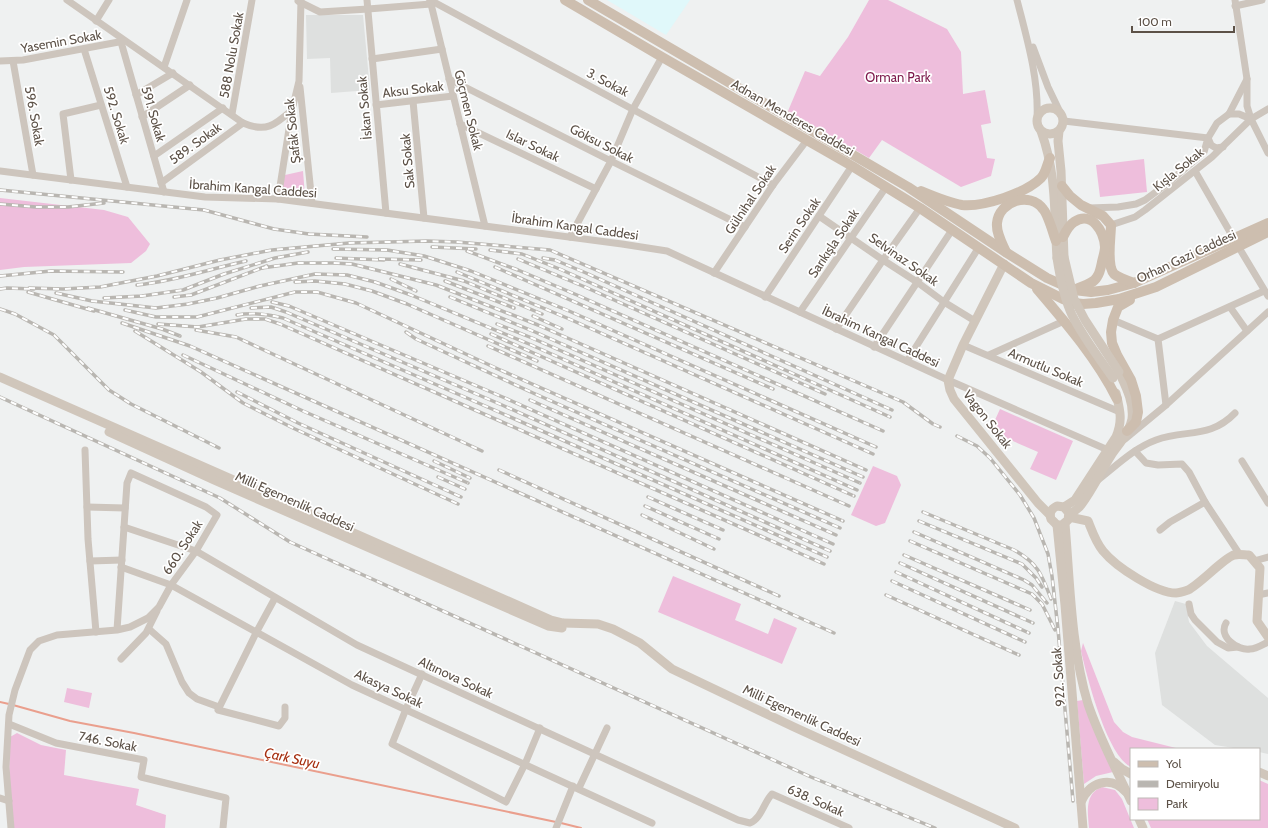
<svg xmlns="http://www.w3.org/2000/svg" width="1268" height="828" viewBox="0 0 1268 828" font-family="Cabin,sans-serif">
<rect width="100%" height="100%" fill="#eff1f1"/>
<!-- education -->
<g fill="#dee0df">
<polygon points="306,15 363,15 370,90 331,93 330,58 307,59"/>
<polygon points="1175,601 1186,604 1189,622 1207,646 1268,698 1268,754 1259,752 1259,749 1240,749 1215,745 1162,705 1155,653"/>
</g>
<!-- medical -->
<polygon fill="#e0f8fa" points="607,0 690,0 666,35"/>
<!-- green -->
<g fill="#eebedc">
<polygon points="869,0 888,0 947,29 961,52 963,94 985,90 991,123 981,125 987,158 995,159 991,176 961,187 882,140 869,158 788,111 805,71 820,76 848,37"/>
<polygon points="1144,159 1147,192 1100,197 1096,165"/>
<polygon points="303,171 305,196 286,194 282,187 285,175"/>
<polygon points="0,198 104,210 128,217 150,244 146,251 131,263 24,267 0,270"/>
<polygon points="1000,409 1073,441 1056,480 1030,469 1038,452 990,431"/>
<polygon points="873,466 897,476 901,485 885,523 876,526 851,515"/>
<polygon points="673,576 741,604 735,620 768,634 774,618 797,628 782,664 658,612"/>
<path d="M1083,643L1114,722L1123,732L1132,737L1180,749H1131V767C1107,756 1087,677 1081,651Z"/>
<polygon points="67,688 92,693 89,708 64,702"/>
<polygon points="1083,700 1113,772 1096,776 1084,784 1077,701"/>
<polygon points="17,733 41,745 66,750 64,775 139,789 136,805 166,815 165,828 14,828 9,779 10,737"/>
<polygon points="1259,780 1268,784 1268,828 1151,828 1147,819 1259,819"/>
<path d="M1102,787L1115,790L1122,799L1134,828H1089C1088,812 1084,794 1102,787Z"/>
</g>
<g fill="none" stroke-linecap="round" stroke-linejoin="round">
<!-- stream -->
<g stroke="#ea9f8d" stroke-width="2">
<polyline points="0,702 9,704"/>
<polyline points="13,705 70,721 134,733 556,822"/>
<polyline points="561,823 581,828"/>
</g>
<!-- street -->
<g stroke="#cdc5bd" stroke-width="7">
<path d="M67,0L243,123C266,133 275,125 292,110"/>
<polyline points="367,0 386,213"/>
<polyline points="430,0 773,185"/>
<polyline points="430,0 485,226"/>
<path d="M1017,0C1027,39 1039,79 1037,119"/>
<polyline points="1235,0 1247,79 1247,106 1251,119 1268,153"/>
<polyline points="298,1 320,12 368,9 431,4"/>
<polyline points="1235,6 1262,0"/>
<polyline points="96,21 109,0"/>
<polyline points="121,42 164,192"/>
<polyline points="1033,47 1048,87 1060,112"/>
<polyline points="84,49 127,187"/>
<polyline points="372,59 442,49"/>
<polyline points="0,61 23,60 124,41"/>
<polyline points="13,61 33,175"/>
<polyline points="164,67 187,0"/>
<polyline points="449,79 611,161 745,227"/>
<polyline points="300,87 312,203"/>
<polyline points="136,95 173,73"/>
<polyline points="413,101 424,218"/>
<polyline points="376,105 453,96"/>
<polyline points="232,114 252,0"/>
<polyline points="1229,114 1239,114 1251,119"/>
<polyline points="142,117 190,85"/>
<polyline points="1064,121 1208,138"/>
<polyline points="460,124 596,189"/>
<polyline points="1208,138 1211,145 1216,148 1223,147"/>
<polyline points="154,156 223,108"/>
<polyline points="0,171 205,197 278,199 622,244 667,251 948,380 1108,450"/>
<polyline points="1195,171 1234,239"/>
<polyline points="71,180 63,114 101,105"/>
<polyline points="161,183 243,123"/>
<polyline points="278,199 292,110 299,81 301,0"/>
<polyline points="1089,208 1118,207 1136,204 1145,200 1168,183 1204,152 1208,138 1217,123 1229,114 1247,79"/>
<polyline points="819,216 883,260 917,282 944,302 975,321"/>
<polyline points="1111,225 1135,217 1145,210 1212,157 1251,119 1268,109"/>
<polyline points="570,237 611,161 633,109 662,57"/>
<polyline points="1238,246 1268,296"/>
<polyline points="714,273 773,185 807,140"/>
<polyline points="765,297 852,166"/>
<polyline points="1230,307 1247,331"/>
<polyline points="800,312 886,187"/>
<polyline points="1113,320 1158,339 1166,405"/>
<polyline points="836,329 883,260 920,208"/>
<polyline points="1158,339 1264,291"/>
<polyline points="963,345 1120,412"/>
<polyline points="874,347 952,230"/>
<polyline points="989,355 1064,321"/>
<polyline points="907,361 979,247"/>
<polyline points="1125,439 1166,405 1268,312"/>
<polyline points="85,450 88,539 96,632"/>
<polyline points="1135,451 1146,463 1158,465 1182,464 1189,472 1205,502 1240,555"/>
<polyline points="1242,461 1268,503"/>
<path d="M1098,480C1116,466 1134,448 1156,440C1186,429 1210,439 1235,413"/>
<polyline points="87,507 125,508"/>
<path d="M124,527L196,551L357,645L738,820L750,823C761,819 764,802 772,794L849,828"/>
<polyline points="1160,530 1170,522 1205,502"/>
<polyline points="90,561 122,560"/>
<polyline points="1254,561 1268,557"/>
<polyline points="121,567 171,585 352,685 652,823"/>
<polyline points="1258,595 1268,593"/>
<polyline points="275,598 257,631 218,710 279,726 285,718 285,707"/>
<polyline points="1189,604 1191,614 1195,620 1217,642 1228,648 1238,647"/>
<path d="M1226,623C1218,636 1237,651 1250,649C1256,649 1262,645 1268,642"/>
<polyline points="149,629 166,644 182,682 189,693 197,699 219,707"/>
<polyline points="121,659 146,633 157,611"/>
<polyline points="422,674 406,709 392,744 506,802 525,764 540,728"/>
<polyline points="9,724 56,743 144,760 141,777 226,798 223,828"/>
<polyline points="579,788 607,728"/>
<polyline points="0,798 9,801"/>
<polyline points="11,828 6,767 9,715 15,690 30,650 39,641 57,635 117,630 130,627 148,618 159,607 171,585 196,551 217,515 206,507 131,473 127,483 117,630"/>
<polyline points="556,828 573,786"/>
</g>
<!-- secondary -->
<g stroke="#d0c6bb" stroke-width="9">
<circle cx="1050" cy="121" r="13"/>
<path d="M1041,131C1057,175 1054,213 1057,258"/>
<polyline points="1059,131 1058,141 1061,171 1064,257"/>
<polyline points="1004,264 963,345 948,380 950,390 954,399 1038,503 1050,515"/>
<polyline points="0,377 551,620 563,623 598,624 613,629 640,643 672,669 794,727 1015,828"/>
<polyline points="109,432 214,480 548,626 562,628"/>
<path d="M1064,507L1069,513L1068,520L1062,525H1057L1051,519C1049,513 1051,509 1057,506L1064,507L1075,500L1116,437C1123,421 1120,410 1116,393"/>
<path d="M1069,515C1073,512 1078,509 1081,505C1093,489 1101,471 1112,454C1119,444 1130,432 1132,419C1134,402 1126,387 1119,372"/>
<path d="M1069,517L1088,521C1092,531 1096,543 1103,551C1116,567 1156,593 1176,593C1179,593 1185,591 1188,590C1200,584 1225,557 1234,555C1239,554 1244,555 1249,555L1260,568L1257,621L1268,637"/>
<path d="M1065,524C1070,582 1071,648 1088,704C1099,737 1116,769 1131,801"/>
<polyline points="1057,525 1065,605 1083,828"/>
<polyline points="1114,762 1122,769 1131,774"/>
<polyline points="1259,772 1268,776"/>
<path d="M1081,802C1089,783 1110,774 1126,792"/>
<polyline points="1139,819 1143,828"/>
</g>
<!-- primary -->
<g stroke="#cdbeaf" stroke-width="10">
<polyline points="565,0 662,57 852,166 920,208 1031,283 1063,299 1074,303 1083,304 1096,303 1119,299 1156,287 1268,232"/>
<polyline points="588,0 908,187 1007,253 1047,278 1074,290 1091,292 1108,290 1134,283 1268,223"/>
<path d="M1062,186L1070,196L1081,205L1103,216L1111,225C1111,237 1106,265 1114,274C1119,278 1128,281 1134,283"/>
<path d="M921,191C933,196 950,203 962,205C984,207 1026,193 1041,178C1046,173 1047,164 1050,158"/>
<path d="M1063,237C1066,231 1069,225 1074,222C1092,210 1104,232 1105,247C1105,252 1103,257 1102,262C1101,267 1100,273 1097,277C1093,284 1083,286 1076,289"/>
<path d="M1006,252C1002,243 996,233 997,223C999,201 1030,191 1043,209C1048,214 1053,233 1056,241"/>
<path d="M1037,289C1066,323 1097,359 1117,399"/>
<polyline points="1127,431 1136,422 1138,412 1136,396 1131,380 1117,355 1112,343 1111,332 1113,320 1118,307 1130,300"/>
</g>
<!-- rail casing -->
<g stroke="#b9b6b1" stroke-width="3.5">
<g id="rail">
<polyline points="0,190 204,210 274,229 309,234 367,237"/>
<polyline points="0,204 36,207 68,207 104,203"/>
<polyline points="432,247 476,249"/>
<polyline points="333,249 387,250 424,256 471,271 569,311 876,447"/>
<polyline points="490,250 522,254 562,270 890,417"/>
<polyline points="467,251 518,270 577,295 883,431"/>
<polyline points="336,258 384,260"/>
<polyline points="543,258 555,260 586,273 892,410"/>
<polyline points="379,259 421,260"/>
<polyline points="518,259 585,287 825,394"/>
<polyline points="400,264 464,281 542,314"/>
<polyline points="495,267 773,389"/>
<polyline points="262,268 298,263 333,263 352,264 436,285 538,325 866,470"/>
<polyline points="457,272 567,318 873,454"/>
<polyline points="0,276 51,271 123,272"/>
<polyline points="391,279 416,291"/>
<polyline points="445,281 514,308"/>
<polyline points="295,282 315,281 345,284 372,291 407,304 537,361"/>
<path d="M137,285C175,281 210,269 246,261"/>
<polyline points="29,288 63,289 100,287 157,276 220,260 272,250 349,243 427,241 457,242 550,250 903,402 933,424 940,427"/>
<polyline points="0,289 7,288 34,289"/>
<polyline points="28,292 94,311"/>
<polyline points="56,293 92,301 156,308 188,304 217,298 260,286 315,274 347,275 375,282 411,295 529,344 857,490"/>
<polyline points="174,297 191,295 267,266"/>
<polyline points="450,297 535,332 863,477"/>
<polyline points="104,298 142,296 183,290 224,274 275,258 308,252"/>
<polyline points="272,302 289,306 505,398 833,544"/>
<polyline points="88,308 162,329 180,336"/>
<polyline points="251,308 271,307 286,312 502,405 830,551"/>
<polyline points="0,309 15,314 54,335 109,390 131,404 219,448"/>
<polyline points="125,310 156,317 197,317 295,292 317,292 356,303 498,369 843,521"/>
<path d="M237,315C253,312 267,314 283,318L499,412L827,557"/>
<polyline points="533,316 562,329"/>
<polyline points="122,323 190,346 834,633"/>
<polyline points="158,324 198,327 246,319 265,319 280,324 824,564"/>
<polyline points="497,324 532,338 860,483"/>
<polyline points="196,330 236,337 482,451"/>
<polyline points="135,331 201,372 243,403 295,429 458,504"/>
<polyline points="406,332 416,339 533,393 840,528"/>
<polyline points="491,334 854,496"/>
<polyline points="488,346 849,506"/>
<polyline points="183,355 303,411 468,483"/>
<polyline points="237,392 298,423 461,497"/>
<polyline points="0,397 220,498 290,542 811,777 935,828"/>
<polyline points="530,400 836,535"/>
<polyline points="957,436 977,446 990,458 1020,495 1034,518 1048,554 1052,576 1058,629 1073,801"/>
<polyline points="434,461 470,478"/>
<polyline points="499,470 779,596"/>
<polyline points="438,477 465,489"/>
<polyline points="648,497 723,530"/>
<polyline points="645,506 719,539"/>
<path d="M923,512L1014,550C1038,563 1042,575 1051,599"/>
<polyline points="642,515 714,549"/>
<polyline points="919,521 1022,564 1036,578 1042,587"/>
<polyline points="914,532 1024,580 1032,585 1047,603"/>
<polyline points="910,541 1032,594 1042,604 1055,630"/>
<polyline points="904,555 1030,610"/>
<polyline points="900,563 1033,623"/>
<polyline points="896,572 1029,633"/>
<polyline points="892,581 1025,642"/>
<polyline points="886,595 1019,655"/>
</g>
</g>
<!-- rail -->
<use href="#rail" stroke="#fff" stroke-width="2" stroke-dasharray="6" stroke-linecap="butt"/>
<!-- secondary-bridge -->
<g stroke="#d0c6bb" stroke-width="9">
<polyline points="1064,257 1074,299 1085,320 1119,372"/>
<path d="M1057,258C1060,277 1064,298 1072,315C1083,337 1099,358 1113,378"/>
</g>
</g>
<g text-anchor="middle" stroke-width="3.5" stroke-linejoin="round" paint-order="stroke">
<!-- street labels -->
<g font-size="13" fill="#5c5147" stroke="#fff">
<text transform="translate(61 41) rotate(-10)" y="5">Yasemin Sokak</text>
<text transform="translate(231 55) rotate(-80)" y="5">588 Nolu Sokak</text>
<text transform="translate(608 82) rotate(28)" y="5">3. Sokak</text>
<text transform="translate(413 89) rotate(-7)" y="5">Aksu Sokak</text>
<text transform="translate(364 108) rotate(-95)" y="5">İskan Sokak</text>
<text transform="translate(469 110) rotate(76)" y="5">Göçmen Sokak</text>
<text transform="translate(154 114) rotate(74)" y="5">591. Sokak</text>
<text transform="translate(117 115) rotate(73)" y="5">592. Sokak</text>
<text transform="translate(35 116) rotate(80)" y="5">596. Sokak</text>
<text transform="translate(793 117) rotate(30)" y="5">Adnan Menderes Caddesi</text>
<text transform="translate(292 131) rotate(-96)" y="5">Şafak Sokak</text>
<text transform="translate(195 143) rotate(-36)" y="5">589. Sokak</text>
<text transform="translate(602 143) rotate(27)" y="5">Göksu Sokak</text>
<text transform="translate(533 145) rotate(26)" y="5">Islar Sokak</text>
<text transform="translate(407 161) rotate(-95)" y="5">Sak Sokak</text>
<text transform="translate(1178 169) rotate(-39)" y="5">Kışla Sokak</text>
<text transform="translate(253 188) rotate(4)" y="5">İbrahim Kangal Caddesi</text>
<text transform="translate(750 199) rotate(-56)" y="5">Gülnihal Sokak</text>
<text transform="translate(799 225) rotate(-56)" y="5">Serin Sokak</text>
<text transform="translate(575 226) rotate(8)" y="5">İbrahim Kangal Caddesi</text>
<text transform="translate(833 243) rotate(-56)" y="5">Sarıkışla Sokak</text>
<text transform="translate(1186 256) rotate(-25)" y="5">Orhan Gazi Caddesi</text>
<text transform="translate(904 259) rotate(35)" y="5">Selvinaz Sokak</text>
<text transform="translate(881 336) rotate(25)" y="5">İbrahim Kangal Caddesi</text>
<text transform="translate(1046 367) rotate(23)" y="5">Armutlu Sokak</text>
<text transform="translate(988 419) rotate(52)" y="5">Vagon Sokak</text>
<text transform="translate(295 501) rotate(24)" y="5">Milli Egemenlik Caddesi</text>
<text transform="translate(182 547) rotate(-57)" y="5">660. Sokak</text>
<text transform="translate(456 677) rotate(25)" y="5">Altınova Sokak</text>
<text transform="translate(1058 677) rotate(-94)" y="5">922. Sokak</text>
<text transform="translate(389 688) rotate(25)" y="5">Akasya Sokak</text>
<text transform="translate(802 715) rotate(25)" y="5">Milli Egemenlik Caddesi</text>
<text transform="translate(108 741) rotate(11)" y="5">746. Sokak</text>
<text transform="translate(816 800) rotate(24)" y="5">638. Sokak</text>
</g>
<!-- park labels -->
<g font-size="13" fill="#7c194b" stroke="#fff">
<text x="898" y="82">Orman Park</text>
</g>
<!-- water labels -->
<g font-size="14" font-style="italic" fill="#a62f10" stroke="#fff">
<text transform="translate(292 758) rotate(12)" y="5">Çark Suyu</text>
</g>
</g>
<!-- legend -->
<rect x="1130" y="748" width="130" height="72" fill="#ffffff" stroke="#beb9b5"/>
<rect x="1138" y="761" width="20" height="6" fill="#cdbeaf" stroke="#beb9b5"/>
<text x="1166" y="768" font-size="12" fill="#5c5147">Yol</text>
<rect x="1138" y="781" width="20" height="6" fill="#b9b6b1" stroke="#beb9b5"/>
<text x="1166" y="788" font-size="12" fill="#5c5147">Demiryolu</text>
<rect x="1138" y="798" width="20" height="12" fill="#eebedc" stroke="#beb9b5"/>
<text x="1166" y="808" font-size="12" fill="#5c5147">Park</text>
<!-- scale -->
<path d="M1132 26v6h102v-6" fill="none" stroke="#5c5147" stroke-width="2"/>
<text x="1138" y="26" font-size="12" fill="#5c5147" stroke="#ffffff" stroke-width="3" paint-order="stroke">100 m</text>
</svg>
